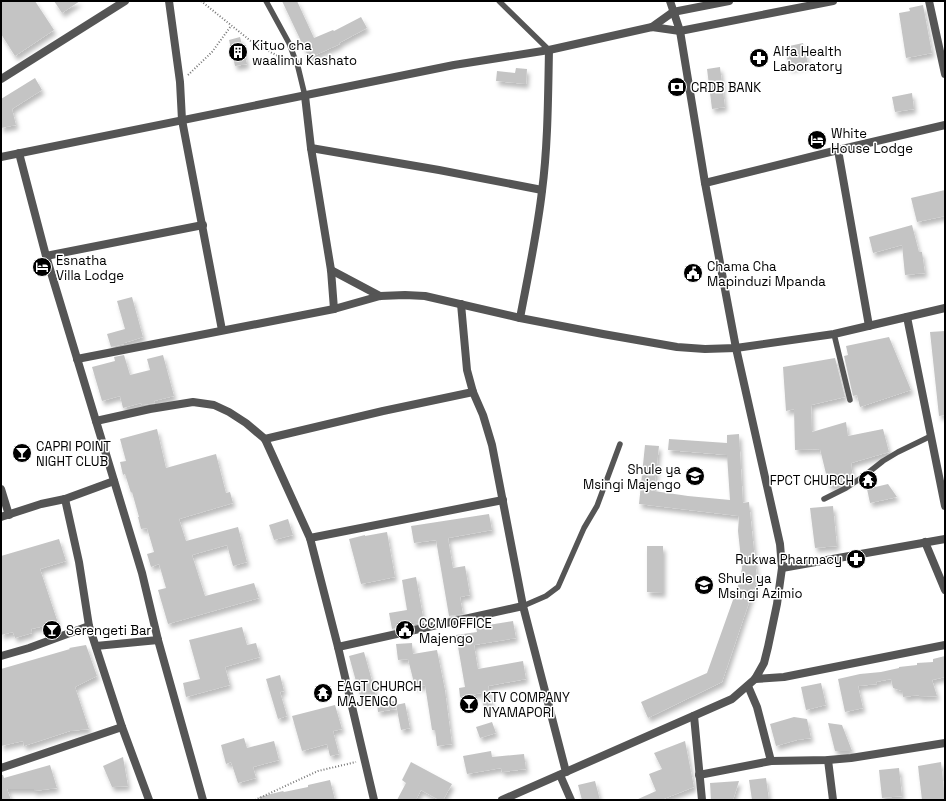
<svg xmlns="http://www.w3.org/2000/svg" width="946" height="801" viewBox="0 0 946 801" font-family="'Space Grotesk',sans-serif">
<defs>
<filter id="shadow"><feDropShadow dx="2.5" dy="4.5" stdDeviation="2" flood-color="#0004"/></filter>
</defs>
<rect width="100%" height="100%" fill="#fff"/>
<!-- building -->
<g fill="#c4c4c4" filter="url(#shadow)">
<polygon points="7,1 35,1 54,30 15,56 1,34 1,2"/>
<polygon points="54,1 80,1 62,13"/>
<polygon points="282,1 297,1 314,38 333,30 334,31 361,17 367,28 339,43 340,44 309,58"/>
<polygon points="923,5 932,53 906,58 899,13 910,11 909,8"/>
<polygon points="240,37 247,64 235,66 229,40"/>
<polygon points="803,43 808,64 789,68 785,47"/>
<polygon points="720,67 725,107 712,109 707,69"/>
<polygon points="516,68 527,69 526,84 496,81 497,71 515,73"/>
<polygon points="35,78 42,90 12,109 16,125 1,128 1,99"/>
<polygon points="912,93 914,109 895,112 892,97"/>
<polygon points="945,190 945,216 917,222 911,198"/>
<polygon points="912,225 919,252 922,252 925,273 905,275 902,245 873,253 869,237"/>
<polygon points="132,297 143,337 124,343 124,344 111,347 107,334 125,329 117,301"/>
<polygon points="945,331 945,415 939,416 930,332"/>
<polygon points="889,337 911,390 860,407 857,395 853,396 844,356 848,355 846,346"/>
<polygon points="124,355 130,375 150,370 147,359 163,355 174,396 154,401 155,403 142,405 141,403 123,408 120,396 102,401 92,367 115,361 114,357"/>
<polygon points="835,358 845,397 811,405 812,432 846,422 848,436 883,429 889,452 851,463 853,478 844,484 829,486 820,449 795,450 794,409 786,411 783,367"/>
<polygon points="157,429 166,468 216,454 226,493 230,492 233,503 179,519 186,541 238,527 247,562 233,566 227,545 192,555 205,596 254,583 259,598 168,624 158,590 166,588 159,564 151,567 147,554 154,552 147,528 141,529 138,517 139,517 132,492 131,493 125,474 123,475 120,462 126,461 120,439"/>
<polygon points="739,434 743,503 749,502 757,579 722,682 648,718 641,702 707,673 739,583 742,568 738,531 739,516 639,504 645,445 659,446 654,491 688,496 730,500 727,455 668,450 669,439 727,443 727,435"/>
<polygon points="888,484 897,497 870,503 867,489"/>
<polygon points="833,506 837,546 815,548 810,508"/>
<polygon points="489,514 492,530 448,538 453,568 465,566 470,595 460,597 463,614 449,616 436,540 414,543 411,526"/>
<polygon points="288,519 293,535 274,540 269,525"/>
<polygon points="387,532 395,577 361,584 349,539 365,535 365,536"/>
<polygon points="59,539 66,561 40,569 58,623 31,629 32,633 15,638 13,632 1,635 1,556"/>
<polygon points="647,546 663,546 663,593 647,592"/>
<polygon points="416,577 424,622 392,629 389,613 407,610 402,580"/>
<polygon points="513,621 516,638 474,645 478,669 523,661 526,679 488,686 492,707 484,708 481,693 460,697 459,688 465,687 456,635 477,632 476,627"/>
<polygon points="242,627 247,645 256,643 260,657 225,667 230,685 186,697 183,683 200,679 189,640"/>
<polygon points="412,643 413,654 437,650 445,690 452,744 437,746 435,730 432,730 425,685 415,687 408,659 398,660 396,644"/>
<polygon points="86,645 97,676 75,687 89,729 70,731 24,746 23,741 1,746 1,669 70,649 69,648"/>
<polygon points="364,652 377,699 362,703 349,656"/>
<polygon points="945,656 945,677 932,680 937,696 919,697 919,695 903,697 902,691 893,688 891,679 876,682 877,684 858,686 863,708 845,712 838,679 860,674 881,672 899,668 899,667 917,665 917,663 933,662 933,659"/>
<polygon points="280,675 284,691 280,692 287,716 278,719 266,679"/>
<polygon points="821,683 826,705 806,710 801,687"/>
<polygon points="394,701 396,709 378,712 377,704"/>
<polygon points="405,703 410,728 401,730 396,705"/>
<polygon points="335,705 342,729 333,731 339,754 330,756 327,744 302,751 292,716"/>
<polygon points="794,717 807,719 811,738 797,740 776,746 770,724"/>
<polygon points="492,722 496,733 480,738 476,727"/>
<polygon points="828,723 842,725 852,751 835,751"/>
<polygon points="244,738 247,748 274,741 279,760 253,767 256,778 238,783 231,762 226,764 221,745"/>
<polygon points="685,741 694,787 661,800 636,800 656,791 649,774 662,769 654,753"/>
<polygon points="491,751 492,757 524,754 526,769 502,772 501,768 467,774 463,756"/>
<polygon points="123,757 128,786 112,787 103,766"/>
<polygon points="411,762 452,784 443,800 439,800 421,790 416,800 397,800 406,783 402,780"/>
<polygon points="941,762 945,800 922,800 918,766"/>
<polygon points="50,765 57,788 34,791 34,789 7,789 11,800 1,800 1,775 3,775 4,778"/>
<polygon points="899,768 902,796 882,798 879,770"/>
<polygon points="766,778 769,800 752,800 749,780"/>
<polygon points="330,780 335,800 260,800 259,797 283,791 284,792 308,787 308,785"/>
<polygon points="595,781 600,800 582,800 578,785"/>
<polygon points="739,781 733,800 711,800 710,783"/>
</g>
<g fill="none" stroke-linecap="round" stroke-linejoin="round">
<!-- path -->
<g stroke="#777" stroke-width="2" stroke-dasharray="1 2" stroke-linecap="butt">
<polyline points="201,1 252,42 287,61"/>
<polyline points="188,75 212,52 231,26"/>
<polyline points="255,800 318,771 356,762"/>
</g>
<!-- service -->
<g stroke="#555" stroke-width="5.5">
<polyline points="266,1 289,43 298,67 305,96"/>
<polyline points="499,1 549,50"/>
<polyline points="834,334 850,400"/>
<polyline points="824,499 846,488 864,476 883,461 898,452 931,436"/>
<polyline points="523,606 546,596 558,587 584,528 597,506 620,444"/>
</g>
<!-- minor -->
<g stroke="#555" stroke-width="8">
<polyline points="169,1 180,82 182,120 222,330"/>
<polyline points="929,1 945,74"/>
<polyline points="305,96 311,148 331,270 334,309"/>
<polyline points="311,148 439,170 542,190"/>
<polyline points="838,150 869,326"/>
<polyline points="19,153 46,256 142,573 158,640 203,800"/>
<polyline points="705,183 838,150 945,125"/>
<polyline points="46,256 203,225"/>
<polyline points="331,270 380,296"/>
<polyline points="461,304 467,370 473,392 483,415 492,445 523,606 566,772"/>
<polyline points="907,317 945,506"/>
<path d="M520,318C528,276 537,234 542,191C548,145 548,97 549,50"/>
<polyline points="77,359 334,309 380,296 405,295 425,296 520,318 603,334 677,347 705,349 736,348 834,334 945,308"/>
<polyline points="96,421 150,409 193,402 214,405 229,412 246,423 265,439 310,538 338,647 374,800"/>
<polyline points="265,439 383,411 473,392"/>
<polyline points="1,489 9,515"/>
<polyline points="65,499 79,562 89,626 122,727 149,800"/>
<polyline points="1,517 41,504 65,499 114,481"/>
<polyline points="310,538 503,500"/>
<polyline points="925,542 945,590"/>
<polyline points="96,646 158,640"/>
<polyline points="338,647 523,606"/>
<polyline points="1,656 29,648 89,626"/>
<polyline points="755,679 784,677 945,645"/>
<polyline points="748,686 757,707 771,761"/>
<polyline points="694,716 702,800"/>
<polyline points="828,760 833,800"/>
<polyline points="1,768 122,727"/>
<polyline points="560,775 571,800"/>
<polyline points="699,775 771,761 828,760 851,758 945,743"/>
</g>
<!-- tertiary -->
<g stroke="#555" stroke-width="8">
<polyline points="652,27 673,12 729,1"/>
<polyline points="1,79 125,1"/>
<polyline points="1,157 454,65 549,50 652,27 680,31 833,1"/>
<polyline points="782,568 945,539"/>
<polyline points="502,800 732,699 755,679 764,663 768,647 777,604 782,568 780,544 736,348 705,183 680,31 670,1"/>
</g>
</g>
<!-- icons -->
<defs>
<g id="building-disc" transform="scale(1)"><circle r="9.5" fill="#000" stroke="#fff"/><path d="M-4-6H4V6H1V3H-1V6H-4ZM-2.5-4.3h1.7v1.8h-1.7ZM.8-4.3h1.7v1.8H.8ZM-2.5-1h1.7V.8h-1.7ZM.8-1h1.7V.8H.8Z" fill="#fff"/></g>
<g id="pharmacy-disc" transform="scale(1)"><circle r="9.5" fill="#000" stroke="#fff"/><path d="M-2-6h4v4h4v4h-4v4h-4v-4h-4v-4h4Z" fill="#fff"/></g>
<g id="bank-disc" transform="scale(1)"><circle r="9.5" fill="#000" stroke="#fff"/><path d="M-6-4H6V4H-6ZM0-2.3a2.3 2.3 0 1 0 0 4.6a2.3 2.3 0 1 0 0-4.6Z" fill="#fff"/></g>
<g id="hotel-disc" transform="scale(1)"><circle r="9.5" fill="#000" stroke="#fff"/><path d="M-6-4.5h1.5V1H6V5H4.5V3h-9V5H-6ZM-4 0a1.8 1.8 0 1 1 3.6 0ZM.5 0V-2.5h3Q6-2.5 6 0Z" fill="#fff"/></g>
<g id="civic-disc" transform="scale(1)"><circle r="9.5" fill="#000" stroke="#fff"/><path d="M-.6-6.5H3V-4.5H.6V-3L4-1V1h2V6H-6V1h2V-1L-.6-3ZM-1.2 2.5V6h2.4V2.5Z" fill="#fff"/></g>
<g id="bar-disc" transform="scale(1)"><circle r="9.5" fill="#000" stroke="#fff"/><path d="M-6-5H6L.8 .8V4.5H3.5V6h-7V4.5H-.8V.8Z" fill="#fff"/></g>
<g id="school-disc" transform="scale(1)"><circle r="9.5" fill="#000" stroke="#fff"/><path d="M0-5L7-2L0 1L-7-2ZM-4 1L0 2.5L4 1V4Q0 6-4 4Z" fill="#fff"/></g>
<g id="temple-disc" transform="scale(1)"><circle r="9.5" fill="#000" stroke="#fff"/><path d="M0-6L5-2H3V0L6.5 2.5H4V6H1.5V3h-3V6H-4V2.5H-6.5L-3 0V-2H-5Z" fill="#fff"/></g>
</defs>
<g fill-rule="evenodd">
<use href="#building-disc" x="238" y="52"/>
<use href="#pharmacy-disc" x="759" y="58"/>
<use href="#bank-disc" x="677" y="87"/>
<use href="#hotel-disc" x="817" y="140"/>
<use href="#hotel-disc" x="42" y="267"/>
<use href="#civic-disc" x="693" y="273"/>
<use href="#bar-disc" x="22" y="453"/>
<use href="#school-disc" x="695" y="476"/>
<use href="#temple-disc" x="868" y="480"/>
<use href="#pharmacy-disc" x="856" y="559"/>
<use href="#school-disc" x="704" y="585"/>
<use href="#bar-disc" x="52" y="630"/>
<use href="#civic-disc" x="405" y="630"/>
<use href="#temple-disc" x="323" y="693"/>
<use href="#bar-disc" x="469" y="704"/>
</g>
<g text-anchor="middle" stroke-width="3" stroke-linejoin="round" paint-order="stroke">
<!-- poi labels -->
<g font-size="13" fill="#000" stroke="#fff" text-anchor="start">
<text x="252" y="50">Kituo cha<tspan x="252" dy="15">waalimu Kashato</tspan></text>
<text x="773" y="56">Alfa Health<tspan x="773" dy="15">Laboratory</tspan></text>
<text x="691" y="92">CRDB BANK</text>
<text x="831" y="138">White<tspan x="831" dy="15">House Lodge</tspan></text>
<text x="56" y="265">Esnatha<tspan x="56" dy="15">Villa Lodge</tspan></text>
<text x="707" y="271">Chama Cha<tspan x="707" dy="15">Mapinduzi Mpanda</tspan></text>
<text x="36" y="451">CAPRI POINT<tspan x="36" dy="15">NIGHT CLUB</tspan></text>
<text x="681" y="474" text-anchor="end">Shule ya<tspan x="681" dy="15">Msingi Majengo</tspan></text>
<text x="854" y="485" text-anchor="end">FPCT CHURCH</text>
<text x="842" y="564" text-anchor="end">Rukwa Pharmacy</text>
<text x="718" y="583">Shule ya<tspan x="718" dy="15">Msingi Azimio</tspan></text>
<text x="419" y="628">CCM OFFICE<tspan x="419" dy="15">Majengo</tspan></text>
<text x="66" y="635">Serengeti Bar</text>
<text x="337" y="691">EAGT CHURCH<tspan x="337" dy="15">MAJENGO</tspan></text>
<text x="483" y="702">KTV COMPANY<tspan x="483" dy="15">NYAMAPORI</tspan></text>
</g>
</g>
<!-- border -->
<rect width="946" height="801" fill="none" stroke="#000000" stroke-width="4"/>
</svg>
